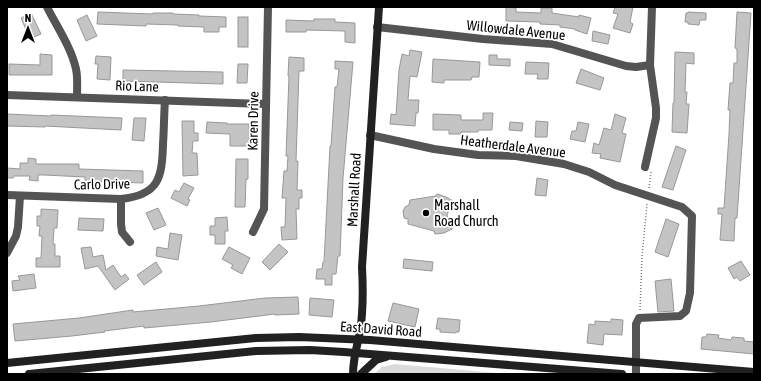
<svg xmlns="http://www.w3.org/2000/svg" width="761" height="381" viewBox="0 0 761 381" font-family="'Asap Condensed',sans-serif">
<rect width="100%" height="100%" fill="#fff"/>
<!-- green -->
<polygon fill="#dbdbdb" points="395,364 508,374 374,374 382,367"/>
<!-- building -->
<g fill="#c4c4c4" stroke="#989898">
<polygon points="506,7 516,8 516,12 541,13 541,8 552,8 552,13 579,17 579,15 591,18 587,34 575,30 575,29 560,27 560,25 540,24 540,22 506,21"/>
<polygon points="615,7 633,7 630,22 633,24 630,33 613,28 618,14 613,13"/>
<polygon points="98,12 153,14 153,13 173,13 173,14 199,15 199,16 226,17 226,27 219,27 219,32 204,32 204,27 178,26 178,25 146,24 146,26 97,24"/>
<polygon points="688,12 706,13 706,20 700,20 699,25 688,24 688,22 685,22 686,13 688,13"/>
<polygon points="737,12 751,13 737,218 735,218 734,241 720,240 722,214 718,214 718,208 724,208 729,134 730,110 728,110 730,83 733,83 734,63 737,63 737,49 735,48"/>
<polygon points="31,13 41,34 30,39 21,18"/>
<polygon points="87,15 97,36 86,41 77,20"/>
<rect x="238" y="17" width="10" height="30"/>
<polygon points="314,19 335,19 335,22 355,23 355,43 345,42 345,31 306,30 306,32 286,32 286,20 314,21"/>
<polygon points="593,31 610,35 608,44 592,41"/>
<polygon points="410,50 422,52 417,77 410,76 408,100 419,100 418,113 416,113 415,126 390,124 391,114 396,115 399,70 402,54 409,56"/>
<polygon points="675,52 694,53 694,64 686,63 685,92 687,92 686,104 689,104 687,133 672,132 673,103 674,103"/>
<polygon points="40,54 52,55 52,75 9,75 9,64 40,65"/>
<polygon points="489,55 497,55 497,59 510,59 510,66 489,65"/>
<polygon points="96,56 111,57 110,80 97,79 98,64 95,64"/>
<polygon points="289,57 304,58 304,71 299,71 296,161 298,161 297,190 302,190 302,198 299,198 299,209 296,209 297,239 282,240 281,227 285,227 286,198 282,198 284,171 287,171 288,156 286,156 289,76 288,76"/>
<polygon points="433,59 480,62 479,77 472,77 471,80 444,80 444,83 432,82"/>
<polygon points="335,61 353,62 343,178 340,256 338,256 336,274 332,274 332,285 325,285 325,279 316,279 317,269 322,269 323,262 324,262 330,146 331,146 335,87 337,87 339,69 335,69"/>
<polygon points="526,62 549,63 548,79 537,79 538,74 525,74"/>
<polygon points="238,64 248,64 247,83 237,83"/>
<polygon points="581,69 604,78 600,90 576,83"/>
<polygon points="123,70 223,72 223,84 123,81"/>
<polygon points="483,113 493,113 492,130 478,130 478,132 461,132 460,134 449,134 449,130 433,130 433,114 461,115 461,120 483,120"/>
<polygon points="7,114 51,116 51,115 122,118 121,130 45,126 45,127 7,126"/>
<polygon points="615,114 626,118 622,133 626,134 620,162 600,158 601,154 592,153 594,143 599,145 604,128 611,130"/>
<polygon points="134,118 146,118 144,141 132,140"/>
<polygon points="182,121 194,121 194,133 198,133 198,141 193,141 192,153 197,153 198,175 183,176"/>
<polygon points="536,121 548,122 547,137 535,137"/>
<polygon points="207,122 227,123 227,124 249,124 249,146 230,146 230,134 206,133"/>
<polygon points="510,122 523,123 522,131 509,130"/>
<polygon points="578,122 589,124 585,142 570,139 572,131 576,131"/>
<polygon points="676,146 686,150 673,190 662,187"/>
<polygon points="28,158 36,159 36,164 79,164 79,169 143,171 143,183 85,181 85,177 44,175 38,175 38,181 29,180 30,176 14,176 13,178 7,178 7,168 20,169 20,163 28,163"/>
<polygon points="236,159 248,159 248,179 246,179 245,207 235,207"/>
<polygon points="537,178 548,180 546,196 535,195"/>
<polygon points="184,183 194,188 188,199 190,200 187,206 171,198 175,190 179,192"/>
<polygon points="437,194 446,197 453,201 447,215 452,229 444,233 435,234 434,231 408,224 408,219 404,218 403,211 405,207 409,205 410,200 436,196"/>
<polygon points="158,208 166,225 154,230 146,213"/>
<polygon points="41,209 58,210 57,228 54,228 53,244 55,244 55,256 60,256 60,267 36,267 36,258 41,258 42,236 39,236 40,226 37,226 37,216 41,216"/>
<polygon points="227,217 228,231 225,231 225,244 215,244 215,235 210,235 210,226 215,226 215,218"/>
<polygon points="79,218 104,219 103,231 78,230"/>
<polygon points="666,219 679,224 668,257 655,252"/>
<polygon points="170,233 182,235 178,260 156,256 157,247 168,249"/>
<polygon points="279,244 288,252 270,270 262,262"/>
<polygon points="91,247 93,257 103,255 106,270 113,265 121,277 125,274 129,279 115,290 98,266 85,269 81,248"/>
<polygon points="229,247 250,258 242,274 231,268 233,265 222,259"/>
<polygon points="404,259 433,262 432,271 403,268"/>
<polygon points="741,261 750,275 740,281 737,277 734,279 728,268"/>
<polygon points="156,262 162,272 144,285 137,275"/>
<polygon points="34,274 36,288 13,291 12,281 20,280 18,276"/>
<polygon points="671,279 674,311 658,312 655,281"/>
<polygon points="298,297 299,314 275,315 275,314 211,322 144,328 144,326 104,331 105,332 72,336 15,341 13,324 79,318 133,310 133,312 199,306 265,298"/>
<polygon points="310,298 334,300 332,317 309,315"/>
<polygon points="393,303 419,309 415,327 388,321"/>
<polygon points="438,318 460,320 459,332 456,332 456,333 440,332 440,329 436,329"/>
<polygon points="611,319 623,320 622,335 604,334 603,345 587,343 589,324 595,325 595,321 611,322"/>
<polygon points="707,334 719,335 718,338 731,340 732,337 744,338 744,341 754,342 754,354 701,349 702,337 706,337"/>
</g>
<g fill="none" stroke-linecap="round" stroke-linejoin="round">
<!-- path -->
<g stroke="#767676" stroke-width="1.5" stroke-dasharray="1 2" stroke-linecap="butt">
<polyline points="649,188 651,172"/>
<polyline points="640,310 642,256 647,204"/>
</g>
<!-- street -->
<g stroke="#545454" stroke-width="8">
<path d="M47,7C57,27 71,47 76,69C78,78 77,88 77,97"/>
<polyline points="377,27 483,39 552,44 626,66 636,67 650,65"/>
<polyline points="7,95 266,104"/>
<polyline points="370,135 434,149 478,155 516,156 564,164 589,172 615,185 682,207 692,216 690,293 686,311 680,316 639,318 636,324 636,374"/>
<polyline points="645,167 656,118 656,108 650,65 652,7"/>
<path d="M7,195L121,199C159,195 162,178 163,144C164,129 164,115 165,100"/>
<polyline points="121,199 121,224 122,232 130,242"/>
<polyline points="253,232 264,209 268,7"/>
<polyline points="7,253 16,236 18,227 20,196"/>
</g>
<!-- secondary -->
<g stroke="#212121" stroke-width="8">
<polyline points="7,363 256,338 299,337 370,340 754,372"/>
<polyline points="29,374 256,351 310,350 344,352 622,374"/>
<path d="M353,374C353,359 357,346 360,332C363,313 363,286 362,267L379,7"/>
<polyline points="361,374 376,360 386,357"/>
</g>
</g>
<!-- markers -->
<circle fill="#000" stroke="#fff" stroke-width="1.5" cx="426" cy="213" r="4"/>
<g text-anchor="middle" stroke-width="3.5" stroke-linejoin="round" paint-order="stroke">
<!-- street labels -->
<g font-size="14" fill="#000" stroke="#fff">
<text transform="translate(516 30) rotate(6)" y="5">Willowdale Avenue</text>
<text transform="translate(137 86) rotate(2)" y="5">Rio Lane</text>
<text transform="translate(253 121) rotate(-89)" y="5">Karen Drive</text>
<text transform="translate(513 146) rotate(7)" y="5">Heatherdale Avenue</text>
<text transform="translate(102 184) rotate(-1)" y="5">Carlo Drive</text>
<text transform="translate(354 190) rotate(-87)" y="5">Marshall Road</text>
<text transform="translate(381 329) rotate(4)" y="5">East David Road</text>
</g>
<!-- poi labels -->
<g font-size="14" fill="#000" stroke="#fff" text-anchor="start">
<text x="434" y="210">Marshall<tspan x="434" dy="16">Road Church</tspan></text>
</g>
</g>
<!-- border -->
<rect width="761" height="381" fill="none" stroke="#000000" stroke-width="16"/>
<!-- north arrow -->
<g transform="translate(28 28)" stroke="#ffffff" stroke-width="3" paint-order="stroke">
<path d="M0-3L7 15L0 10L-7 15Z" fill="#000000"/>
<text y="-6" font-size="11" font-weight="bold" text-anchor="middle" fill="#000000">N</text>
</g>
</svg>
